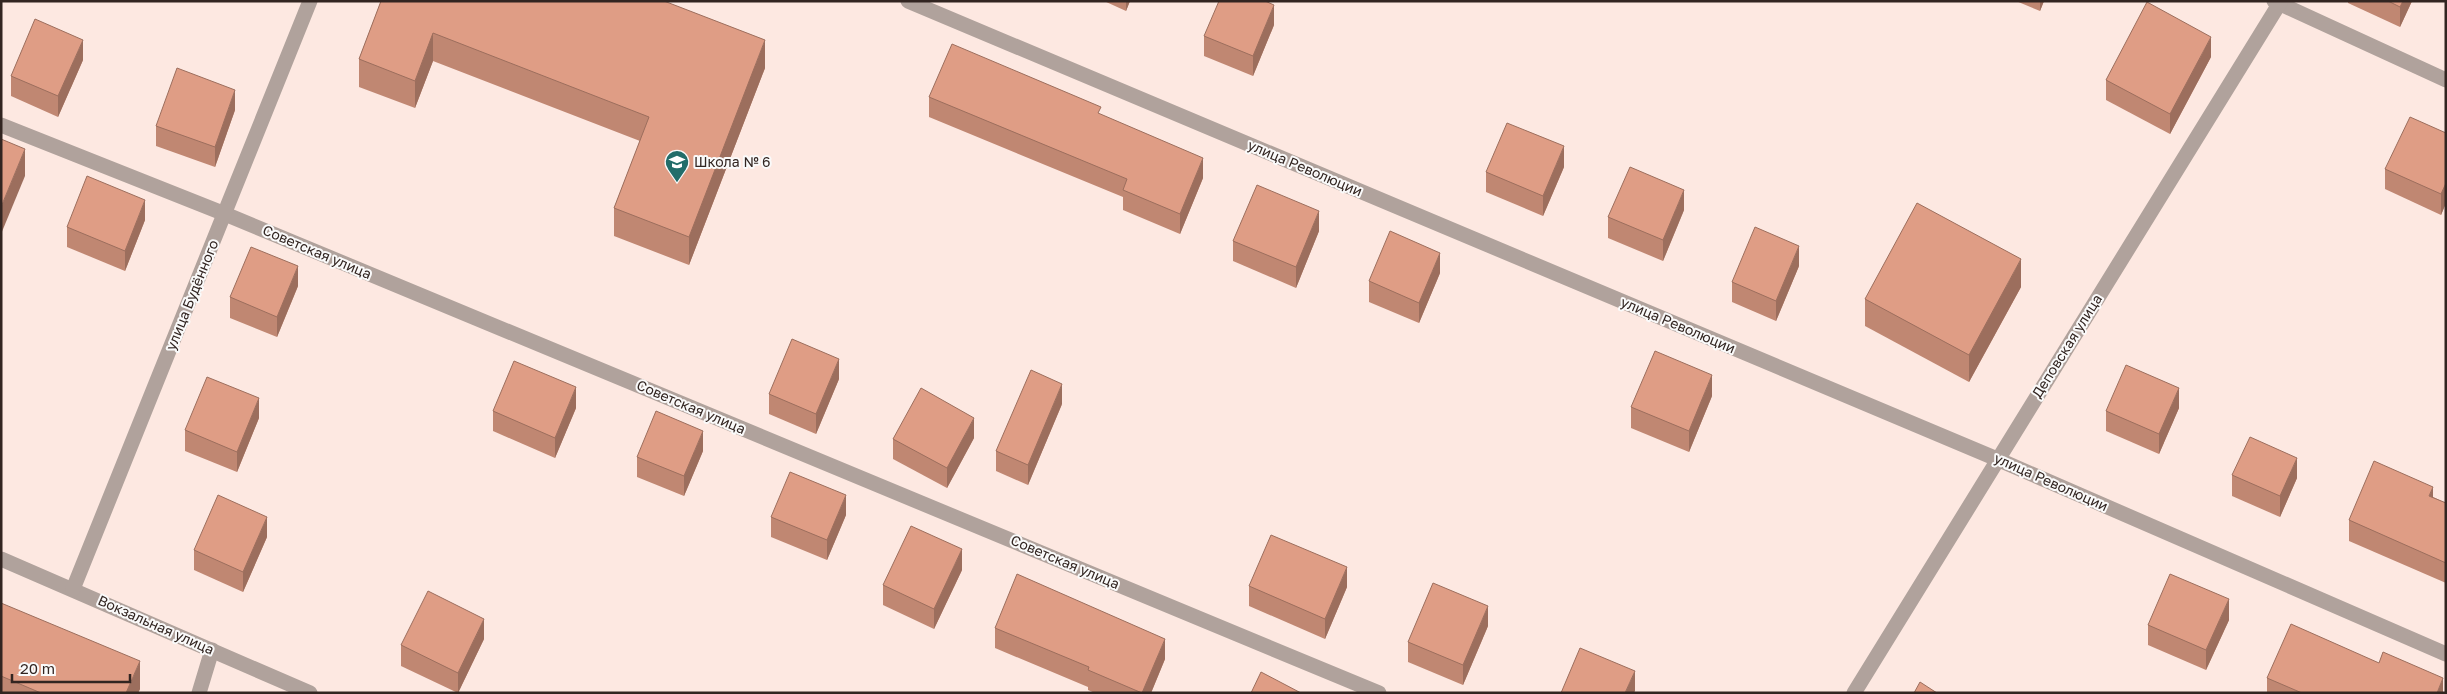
<svg xmlns="http://www.w3.org/2000/svg" width="2447" height="694" viewBox="0 0 2447 694" font-family="'Golos Text',sans-serif">
<rect width="100%" height="100%" fill="#fde8e1"/>
<g fill="none" stroke-linecap="round" stroke-linejoin="round">
<!-- minor -->
<g stroke="#b0a29c" stroke-width="15">
<polyline points="908,1 1997,459 2446,654"/>
<polyline points="2274,1 2446,80"/>
<polyline points="1,125 225,214 1379,693"/>
<polyline points="1,559 310,693"/>
<polyline points="73,589 310,1"/>
<polyline points="199,693 212,650"/>
<polyline points="1854,693 2281,1"/>
</g>
</g>
<!-- wall -->
<g fill="#c08772">
<polygon points="381,1 765,68 689,265 614,236 614,208 640,141 433,61 415,108 359,87 359,59"/>
<polygon points="1104,1 1130,1 1126,11"/>
<polygon points="2016,1 2044,1 2040,11"/>
<polygon points="2348,1 2412,1 2400,27 2348,3"/>
<polygon points="1274,25 1253,76 1204,56 1204,36"/>
<polygon points="2211,57 2170,134 2106,100 2106,80"/>
<polygon points="83,60 58,117 11,96 11,76"/>
<polygon points="929,97 1101,115 1203,178 1180,234 1123,210 1123,197 929,117"/>
<polygon points="235,110 215,167 156,146 156,126"/>
<polygon points="2446,133 2446,203 2441,215 2385,189 2385,169"/>
<polygon points="1564,167 1543,216 1486,192 1486,172"/>
<polygon points="1684,210 1663,261 1608,238 1608,217"/>
<polygon points="145,220 125,271 67,247 67,227"/>
<polygon points="1319,231 1296,288 1233,261 1233,241"/>
<polygon points="1799,266 1776,321 1732,302 1732,282"/>
<polygon points="1440,273 1419,323 1369,302 1369,281"/>
<polygon points="298,286 277,337 230,318 230,297"/>
<polygon points="2021,287 1969,382 1865,326 1865,299"/>
<polygon points="839,379 816,434 769,414 769,394"/>
<polygon points="1712,396 1689,452 1631,428 1631,407"/>
<polygon points="1062,404 1028,485 996,471 996,451"/>
<polygon points="576,408 555,458 493,431 493,411"/>
<polygon points="2179,408 2159,454 2106,431 2106,411"/>
<polygon points="259,418 237,472 185,451 185,430"/>
<polygon points="974,438 947,488 893,459 893,439"/>
<polygon points="703,451 684,496 637,477 637,457"/>
<polygon points="2232,475 2297,478 2280,517 2232,496"/>
<polygon points="2433,497 2446,503 2446,583 2349,541 2349,520"/>
<polygon points="846,515 827,560 771,537 771,517"/>
<polygon points="267,537 243,592 194,570 194,550"/>
<polygon points="962,570 934,629 883,605 883,585"/>
<polygon points="1249,586 1347,587 1325,639 1249,606"/>
<polygon points="1,603 140,689 138,693 1,693"/>
<polygon points="2229,620 2206,670 2148,645 2148,625"/>
<polygon points="1488,626 1463,685 1408,662 1408,642"/>
<polygon points="995,628 1165,659 1151,693 1095,693 1088,690 1088,687 995,648"/>
<polygon points="484,639 458,693 401,666 401,645"/>
<polygon points="2267,678 2443,693 2267,693"/>
</g>
<!-- shaded-wall -->
<g fill="#9c6e5d">
<polygon points="1126,1 1130,1 1126,11"/>
<polygon points="2040,1 2044,1 2040,11"/>
<polygon points="2403,1 2412,1 2400,27 2400,7"/>
<polygon points="1274,5 1274,25 1253,76 1253,56"/>
<polygon points="433,33 433,61 415,108 415,81"/>
<polygon points="2211,37 2211,57 2170,134 2170,114"/>
<polygon points="83,40 83,60 58,117 58,96"/>
<polygon points="765,40 765,68 689,265 689,237"/>
<polygon points="235,90 235,110 215,167 215,147"/>
<polygon points="1564,146 1564,167 1543,216 1543,196"/>
<polygon points="25,149 25,176 1,234 1,207"/>
<polygon points="1203,158 1203,178 1180,234 1180,214"/>
<polygon points="2446,183 2446,203 2441,215 2441,194"/>
<polygon points="1684,190 1684,210 1663,261 1663,240"/>
<polygon points="145,200 145,220 125,271 125,251"/>
<polygon points="1319,211 1319,231 1296,288 1296,267"/>
<polygon points="1799,246 1799,266 1776,321 1776,301"/>
<polygon points="1440,253 1440,273 1419,323 1419,303"/>
<polygon points="2021,259 2021,287 1969,382 1969,355"/>
<polygon points="298,266 298,286 277,337 277,317"/>
<polygon points="839,359 839,379 816,434 816,414"/>
<polygon points="1712,375 1712,396 1689,452 1689,431"/>
<polygon points="1062,384 1062,404 1028,485 1028,465"/>
<polygon points="576,387 576,408 555,458 555,438"/>
<polygon points="2179,388 2179,408 2159,454 2159,434"/>
<polygon points="259,398 259,418 237,472 237,452"/>
<polygon points="974,418 974,438 947,488 947,468"/>
<polygon points="703,431 703,451 684,496 684,476"/>
<polygon points="2297,458 2297,478 2280,517 2280,496"/>
<polygon points="2433,487 2433,507 2429,496"/>
<polygon points="846,495 846,515 827,560 827,540"/>
<polygon points="267,517 267,537 243,592 243,572"/>
<polygon points="962,549 962,570 934,629 934,609"/>
<polygon points="1347,567 1347,587 1325,639 1325,619"/>
<polygon points="2229,599 2229,620 2206,670 2206,650"/>
<polygon points="1488,606 1488,626 1463,685 1463,665"/>
<polygon points="484,619 484,639 458,693 458,673"/>
<polygon points="1165,639 1165,659 1151,693 1142,693"/>
<polygon points="140,661 140,689 138,693 126,693"/>
<polygon points="1635,671 1635,691 1634,693 1625,693"/>
<polygon points="2443,678 2443,693 2437,693"/>
</g>
<!-- building -->
<g fill="#df9d85" stroke="#9c6e5d">
<polygon points="381,1 664,1 765,40 689,237 614,208 649,117 433,33 415,81 359,59"/>
<polygon points="1219,1 1265,1 1274,5 1253,56 1204,36"/>
<polygon points="2388,1 2403,1 2400,7"/>
<polygon points="2147,2 2211,37 2170,114 2106,80"/>
<polygon points="35,19 83,40 58,96 11,76"/>
<polygon points="952,44 1101,107 1098,113 1203,158 1180,214 1123,190 1127,179 929,97"/>
<polygon points="177,68 235,90 215,147 156,126"/>
<polygon points="2410,117 2446,133 2446,183 2441,194 2385,169"/>
<polygon points="1507,123 1564,146 1543,196 1486,172"/>
<polygon points="1,139 25,149 1,207"/>
<polygon points="1630,167 1684,190 1663,240 1608,217"/>
<polygon points="87,176 145,200 125,251 67,227"/>
<polygon points="1257,185 1319,211 1296,267 1233,241"/>
<polygon points="1917,203 2021,259 1969,355 1865,299"/>
<polygon points="1755,227 1799,246 1776,301 1732,282"/>
<polygon points="1390,231 1440,253 1419,303 1369,281"/>
<polygon points="251,247 298,266 277,317 230,297"/>
<polygon points="792,339 839,359 816,414 769,394"/>
<polygon points="1655,351 1712,375 1689,431 1631,407"/>
<polygon points="514,361 576,387 555,438 493,411"/>
<polygon points="2126,365 2179,388 2159,434 2106,411"/>
<polygon points="1031,370 1062,384 1028,465 996,451"/>
<polygon points="207,377 259,398 237,452 185,430"/>
<polygon points="921,388 974,418 947,468 893,439"/>
<polygon points="656,411 703,431 684,476 637,457"/>
<polygon points="2250,437 2297,458 2280,496 2232,475"/>
<polygon points="2374,461 2433,487 2429,496 2446,503 2446,563 2349,520"/>
<polygon points="790,472 846,495 827,540 771,517"/>
<polygon points="218,495 267,517 243,572 194,550"/>
<polygon points="911,526 962,549 934,609 883,585"/>
<polygon points="1271,535 1347,567 1325,619 1249,586"/>
<polygon points="1017,574 1165,639 1142,693 1088,670 1089,667 995,628"/>
<polygon points="2170,574 2229,599 2206,650 2148,625"/>
<polygon points="1433,583 1488,606 1463,665 1408,642"/>
<polygon points="428,591 484,619 458,673 401,645"/>
<polygon points="1,603 140,661 126,693 41,693 1,676"/>
<polygon points="2291,624 2379,663 2383,652 2443,678 2437,693 2302,693 2267,678"/>
<polygon points="1580,648 1635,671 1625,693 1561,693"/>
<polygon points="1261,672 1301,693 1251,693"/>
<polygon points="1920,682 1937,693 1914,693"/>
</g>
<!-- icons -->
<defs>
<g id="school-pin" transform="scale(1.25)"><path d="M0 17L-7.5 6A9.5 9.5 0 1 1 7.5 6Z" fill="#226d6a" stroke="#fafafa"/><path d="M0-5L7-2L0 1L-7-2ZM-4 1L0 2.5L4 1V4Q0 6-4 4Z" fill="#fff"/></g>
</defs>
<g fill-rule="evenodd">
<use href="#school-pin" x="677" y="162"/>
</g>
<g text-anchor="middle" stroke-width="4" stroke-linejoin="round" paint-order="stroke">
<!-- poi labels -->
<g font-size="14" fill="#322521" stroke="#fafafa" text-anchor="start">
<text x="694" y="167">Школа № 6</text>
</g>
<!-- street labels -->
<g font-size="14" fill="#322521" stroke="#fafafa">
<text transform="translate(1305 168) rotate(23)" y="5">улица Революции</text>
<text transform="translate(317 252) rotate(23)" y="5">Советская улица</text>
<text transform="translate(192 295) rotate(-68)" y="5">улица Будённого</text>
<text transform="translate(1678 325) rotate(23)" y="5">улица Революции</text>
<text transform="translate(2067 346) rotate(-58)" y="5">Деповская улица</text>
<text transform="translate(691 407) rotate(23)" y="5">Советская улица</text>
<text transform="translate(2051 482) rotate(24)" y="5">улица Революции</text>
<text transform="translate(1065 562) rotate(23)" y="5">Советская улица</text>
<text transform="translate(156 625) rotate(24)" y="5">Вокзальная улица</text>
</g>
</g>
<!-- border -->
<rect width="2447" height="694" fill="none" stroke="#322521" stroke-width="5"/>
<!-- scale -->
<path d="M12 674v8h118v-8" fill="none" stroke="#322521" stroke-width="2.5"/>
<text x="20" y="674" font-size="15" fill="#322521" stroke="#fafafa" stroke-width="4" paint-order="stroke">20 m</text>
</svg>
